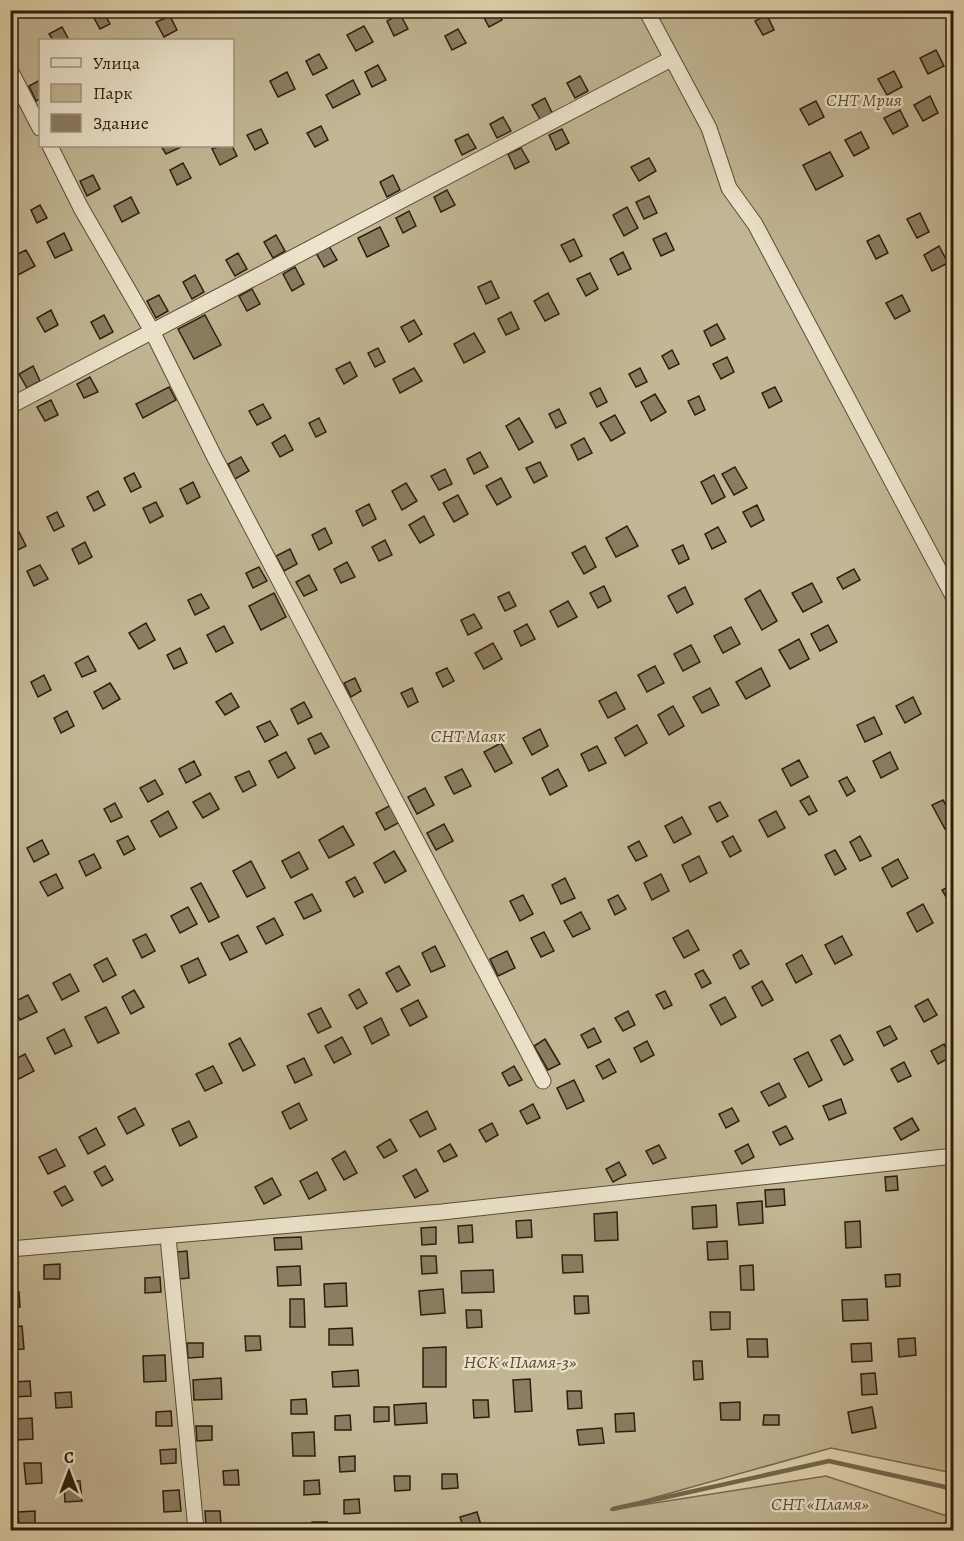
<svg xmlns="http://www.w3.org/2000/svg" width="964" height="1541" viewBox="0 0 964 1541" font-family="Alegreya,serif">
<rect width="100%" height="100%" fill="#e1d5b0"/>
<filter id="stains"><feTurbulence type="fractalNoise" baseFrequency=".00333" numOctaves="4"/><feColorMatrix values="0 0 0 0 .2 0 0 0 0 .09 0 0 0 0 .02 0 0 0 .5 -.17"/></filter>
<radialGradient id="worn" r=".72"><stop offset=".6" stop-color="#630" stop-opacity="0"/><stop offset="1" stop-color="#630" stop-opacity=".3"/></radialGradient>
<!-- green -->
<path fill="#c2b694" stroke="#776a50" stroke-width="1.5" fill-rule="evenodd" d="M10,11H953V1473L831,1448L610,1510L826,1476L953,1518V1530H11ZM40,40H232V146H40Z"/>
<g fill="none" stroke-linecap="round" stroke-linejoin="round">
<!-- stream -->
<polyline stroke="#73674e" stroke-width="4.5" points="613,1509 829,1461 954,1489"/>
</g>
<!-- building -->
<g fill="#8a7d62" stroke="#2c1e0d" stroke-width="1.5">
<polygon points="484,10 497,10 502,20 489,27 481,12"/>
<polygon points="103,11 110,24 100,29 93,16"/>
<polygon points="400,14 408,29 394,36 387,21"/>
<polygon points="767,15 774,30 763,35 755,21"/>
<polygon points="170,16 177,30 164,37 156,22"/>
<polygon points="364,26 373,42 356,51 347,35"/>
<polygon points="62,27 69,40 53,40 49,34"/>
<polygon points="458,29 466,43 452,50 445,36"/>
<polygon points="936,50 944,66 928,74 920,58"/>
<polygon points="319,54 327,68 313,75 306,61"/>
<polygon points="378,65 386,80 372,87 365,72"/>
<polygon points="894,71 902,87 887,95 878,79"/>
<polygon points="287,72 295,89 278,97 270,81"/>
<polygon points="580,76 588,91 575,98 567,83"/>
<polygon points="40,80 40,99 36,101 29,86"/>
<polygon points="353,80 360,94 333,108 326,95"/>
<polygon points="930,96 938,113 923,121 914,105"/>
<polygon points="545,98 553,115 541,121 532,105"/>
<polygon points="816,101 824,117 809,125 800,109"/>
<polygon points="900,110 908,126 893,134 884,118"/>
<polygon points="503,117 511,131 497,138 490,124"/>
<polygon points="321,126 328,140 315,147 307,133"/>
<polygon points="261,129 268,143 255,150 247,135"/>
<polygon points="562,129 569,143 556,150 549,135"/>
<polygon points="861,132 869,148 854,156 845,140"/>
<polygon points="468,134 476,148 462,155 455,140"/>
<polygon points="161,146 183,146 166,154"/>
<polygon points="219,146 232,146 237,156 220,165 212,149"/>
<polygon points="521,148 529,162 515,169 508,154"/>
<polygon points="830,152 843,176 816,190 803,165"/>
<polygon points="649,158 656,171 639,181 631,167"/>
<polygon points="183,163 191,178 177,185 170,170"/>
<polygon points="93,175 100,189 87,196 80,181"/>
<polygon points="393,175 400,190 387,197 380,182"/>
<polygon points="447,190 455,205 441,212 434,197"/>
<polygon points="649,196 657,213 644,219 636,202"/>
<polygon points="131,197 139,213 122,222 114,206"/>
<polygon points="40,205 47,218 37,223 31,210"/>
<polygon points="627,207 638,228 624,236 613,215"/>
<polygon points="409,211 416,226 403,233 396,218"/>
<polygon points="920,213 929,232 917,238 907,219"/>
<polygon points="380,227 389,246 367,257 358,238"/>
<polygon points="64,233 72,250 55,258 47,242"/>
<polygon points="666,233 674,250 661,256 653,239"/>
<polygon points="276,235 285,251 273,258 264,242"/>
<polygon points="879,235 888,253 876,259 867,241"/>
<polygon points="574,239 582,256 570,262 561,245"/>
<polygon points="329,246 337,260 324,267 316,253"/>
<polygon points="939,246 948,263 932,271 924,255"/>
<polygon points="26,250 35,266 18,275 10,258"/>
<polygon points="623,252 631,269 618,275 610,259"/>
<polygon points="238,253 247,269 235,276 226,260"/>
<polygon points="295,267 304,284 292,291 283,274"/>
<polygon points="590,273 598,289 586,296 577,279"/>
<polygon points="195,275 204,292 192,299 183,282"/>
<polygon points="491,281 499,298 486,304 478,287"/>
<polygon points="252,289 260,304 247,311 239,296"/>
<polygon points="548,293 559,314 545,321 534,301"/>
<polygon points="159,295 168,311 156,318 147,301"/>
<polygon points="902,295 910,311 895,319 886,303"/>
<polygon points="51,310 58,325 45,332 37,318"/>
<polygon points="511,312 519,329 506,335 498,319"/>
<polygon points="104,315 113,332 100,339 91,322"/>
<polygon points="205,315 221,345 194,359 178,329"/>
<polygon points="414,320 422,334 409,342 401,327"/>
<polygon points="717,324 725,339 711,346 704,331"/>
<polygon points="474,333 485,352 464,363 454,344"/>
<polygon points="378,348 385,362 375,367 368,353"/>
<polygon points="672,350 679,364 669,369 662,356"/>
<polygon points="727,357 734,372 721,379 713,364"/>
<polygon points="350,362 357,376 344,384 336,369"/>
<polygon points="33,366 40,381 27,388 19,374"/>
<polygon points="414,368 422,381 400,393 393,379"/>
<polygon points="640,368 647,382 636,387 629,374"/>
<polygon points="90,377 98,392 84,398 77,384"/>
<polygon points="169,387 176,400 143,418 136,404"/>
<polygon points="775,387 782,401 769,408 762,393"/>
<polygon points="600,388 607,402 597,407 590,393"/>
<polygon points="655,394 666,412 651,421 641,402"/>
<polygon points="699,396 705,410 695,415 688,401"/>
<polygon points="51,400 58,415 45,421 37,407"/>
<polygon points="263,404 271,418 257,425 249,411"/>
<polygon points="559,409 566,423 556,428 549,414"/>
<polygon points="615,415 625,433 611,441 600,423"/>
<polygon points="319,418 326,432 316,437 309,423"/>
<polygon points="519,418 533,442 519,450 506,426"/>
<polygon points="285,435 293,450 280,457 272,443"/>
<polygon points="584,438 592,453 578,460 571,445"/>
<polygon points="480,452 488,467 474,474 467,459"/>
<polygon points="241,457 249,471 235,479 228,464"/>
<polygon points="540,462 547,476 534,483 526,468"/>
<polygon points="735,467 747,488 734,495 722,474"/>
<polygon points="445,469 452,484 439,490 431,476"/>
<polygon points="134,473 141,487 131,492 124,478"/>
<polygon points="714,475 725,497 712,504 701,482"/>
<polygon points="501,478 511,497 497,505 486,486"/>
<polygon points="193,482 200,497 187,504 180,489"/>
<polygon points="406,483 417,501 402,510 392,491"/>
<polygon points="98,491 105,505 94,511 87,497"/>
<polygon points="458,495 468,514 454,522 443,503"/>
<polygon points="156,502 163,516 150,523 143,508"/>
<polygon points="369,504 376,519 363,526 356,511"/>
<polygon points="757,505 764,520 751,527 743,512"/>
<polygon points="57,512 64,526 54,531 47,517"/>
<polygon points="424,516 434,535 420,543 409,525"/>
<polygon points="627,526 638,546 616,557 606,538"/>
<polygon points="718,527 726,542 712,549 705,534"/>
<polygon points="325,528 332,543 319,550 312,535"/>
<polygon points="19,532 26,546 16,551 10,537"/>
<polygon points="385,540 392,555 379,561 372,547"/>
<polygon points="85,542 92,557 79,564 72,549"/>
<polygon points="683,545 689,559 679,564 672,550"/>
<polygon points="585,546 596,567 584,574 572,553"/>
<polygon points="290,549 297,564 284,571 276,556"/>
<polygon points="347,562 355,577 341,583 334,569"/>
<polygon points="40,565 48,579 34,586 27,571"/>
<polygon points="259,567 267,581 253,588 246,573"/>
<polygon points="854,569 860,580 843,589 837,578"/>
<polygon points="309,575 317,590 304,596 296,582"/>
<polygon points="812,583 822,602 803,612 792,593"/>
<polygon points="604,586 611,601 598,608 590,593"/>
<polygon points="685,587 693,604 677,613 668,596"/>
<polygon points="760,590 777,621 762,630 745,599"/>
<polygon points="509,592 516,606 505,611 498,597"/>
<polygon points="274,593 286,617 261,630 249,606"/>
<polygon points="201,594 209,608 195,615 188,600"/>
<polygon points="568,601 577,617 558,627 550,611"/>
<polygon points="474,614 482,628 468,635 461,620"/>
<polygon points="146,623 155,640 139,649 129,633"/>
<polygon points="527,624 535,639 521,646 514,631"/>
<polygon points="828,625 837,642 820,651 811,634"/>
<polygon points="224,626 233,643 216,652 207,635"/>
<polygon points="731,627 740,644 723,653 714,636"/>
<polygon points="799,639 809,659 790,669 779,650"/>
<polygon points="493,643 502,659 484,669 475,653"/>
<polygon points="691,645 700,662 683,671 674,654"/>
<polygon points="180,648 187,663 174,669 167,655"/>
<polygon points="88,656 96,671 82,677 75,663"/>
<polygon points="655,666 664,683 647,692 638,675"/>
<polygon points="447,668 454,681 443,687 436,673"/>
<polygon points="761,668 770,686 746,699 736,682"/>
<polygon points="44,675 51,690 38,697 31,682"/>
<polygon points="355,678 361,691 351,697 344,683"/>
<polygon points="110,683 120,699 103,709 94,692"/>
<polygon points="412,688 418,702 408,707 401,693"/>
<polygon points="710,688 719,705 702,713 693,697"/>
<polygon points="616,692 625,709 608,718 599,701"/>
<polygon points="231,693 239,707 225,715 216,702"/>
<polygon points="913,697 921,714 905,723 896,706"/>
<polygon points="304,702 312,717 298,724 291,709"/>
<polygon points="673,706 684,726 669,735 658,715"/>
<polygon points="67,711 74,726 61,733 54,718"/>
<polygon points="874,717 882,734 865,742 857,725"/>
<polygon points="270,721 278,735 265,742 257,727"/>
<polygon points="637,725 647,743 625,756 615,738"/>
<polygon points="540,729 548,746 532,755 523,738"/>
<polygon points="321,733 329,747 315,754 308,739"/>
<polygon points="501,743 512,763 495,772 484,752"/>
<polygon points="597,746 606,763 589,771 581,754"/>
<polygon points="286,752 295,768 278,778 269,761"/>
<polygon points="890,752 898,769 881,778 873,761"/>
<polygon points="799,760 808,777 791,786 782,769"/>
<polygon points="194,761 201,775 186,783 179,769"/>
<polygon points="462,769 471,786 454,794 445,777"/>
<polygon points="558,769 567,786 550,795 542,778"/>
<polygon points="249,771 256,785 243,792 235,777"/>
<polygon points="847,777 855,791 847,796 839,781"/>
<polygon points="155,780 163,794 148,802 140,788"/>
<polygon points="425,788 434,805 417,814 408,797"/>
<polygon points="210,793 219,809 203,818 193,802"/>
<polygon points="809,796 817,811 809,815 800,801"/>
<polygon points="943,800 954,819 954,824 945,829 932,805"/>
<polygon points="720,802 728,816 717,822 709,807"/>
<polygon points="115,803 122,817 111,822 104,809"/>
<polygon points="393,804 402,821 385,830 376,813"/>
<polygon points="168,811 177,828 160,837 151,821"/>
<polygon points="776,811 785,828 768,837 759,820"/>
<polygon points="682,817 691,834 674,843 665,826"/>
<polygon points="444,824 453,841 436,850 427,833"/>
<polygon points="343,826 354,845 329,858 319,840"/>
<polygon points="128,836 135,849 124,855 117,841"/>
<polygon points="733,836 741,851 730,857 722,842"/>
<polygon points="860,836 871,856 860,861 850,842"/>
<polygon points="42,840 49,854 34,862 27,848"/>
<polygon points="639,841 647,856 636,861 628,847"/>
<polygon points="835,850 846,869 835,875 825,855"/>
<polygon points="394,851 406,871 385,883 374,863"/>
<polygon points="299,852 308,869 291,878 282,861"/>
<polygon points="94,854 101,868 86,876 79,861"/>
<polygon points="699,856 707,873 690,882 682,865"/>
<polygon points="898,859 908,878 892,887 882,868"/>
<polygon points="251,861 265,888 247,897 233,871"/>
<polygon points="56,874 63,888 48,896 40,882"/>
<polygon points="661,874 669,891 652,900 644,883"/>
<polygon points="355,877 363,892 354,897 346,882"/>
<polygon points="565,878 575,898 561,904 552,885"/>
<polygon points="201,883 219,917 209,922 191,888"/>
<polygon points="954,884 954,906 952,907 942,890"/>
<polygon points="312,894 321,911 304,919 295,902"/>
<polygon points="523,895 533,914 520,921 510,901"/>
<polygon points="618,895 626,909 615,915 608,900"/>
<polygon points="923,904 933,923 917,932 907,913"/>
<polygon points="188,907 197,924 180,933 171,916"/>
<polygon points="581,912 590,929 573,937 564,921"/>
<polygon points="274,918 283,935 266,944 257,927"/>
<polygon points="688,930 699,950 684,958 673,938"/>
<polygon points="544,932 554,951 541,957 531,938"/>
<polygon points="146,934 155,951 142,958 133,940"/>
<polygon points="238,935 247,952 230,960 221,943"/>
<polygon points="842,936 852,955 835,964 825,945"/>
<polygon points="435,946 445,966 431,972 422,953"/>
<polygon points="741,950 749,964 740,969 733,955"/>
<polygon points="507,951 515,968 498,976 490,959"/>
<polygon points="802,955 812,974 796,983 786,964"/>
<polygon points="107,958 116,975 103,982 94,965"/>
<polygon points="198,958 206,975 189,983 181,966"/>
<polygon points="399,966 410,985 397,992 386,973"/>
<polygon points="703,970 711,983 702,988 695,974"/>
<polygon points="70,974 79,991 62,1000 53,983"/>
<polygon points="762,981 773,1000 762,1006 752,987"/>
<polygon points="359,989 367,1003 357,1009 349,995"/>
<polygon points="134,990 144,1007 131,1014 122,997"/>
<polygon points="665,991 672,1005 664,1009 656,995"/>
<polygon points="28,995 37,1012 20,1020 12,1003"/>
<polygon points="725,997 736,1017 721,1025 710,1005"/>
<polygon points="928,999 937,1015 924,1022 915,1006"/>
<polygon points="418,1000 427,1017 410,1026 401,1009"/>
<polygon points="106,1007 119,1033 98,1043 85,1017"/>
<polygon points="321,1008 331,1027 318,1033 308,1014"/>
<polygon points="628,1011 635,1025 623,1031 615,1018"/>
<polygon points="381,1018 389,1035 372,1044 364,1027"/>
<polygon points="890,1026 897,1039 884,1046 877,1032"/>
<polygon points="594,1028 601,1042 588,1048 581,1035"/>
<polygon points="64,1029 72,1046 55,1054 47,1038"/>
<polygon points="840,1035 853,1060 844,1065 831,1040"/>
<polygon points="342,1037 351,1054 334,1063 325,1046"/>
<polygon points="240,1038 255,1065 243,1071 229,1044"/>
<polygon points="545,1039 560,1064 548,1070 534,1046"/>
<polygon points="647,1041 654,1055 641,1062 634,1048"/>
<polygon points="944,1044 951,1057 938,1064 931,1051"/>
<polygon points="808,1052 822,1080 809,1087 794,1059"/>
<polygon points="25,1054 34,1071 17,1080 10,1062"/>
<polygon points="304,1058 312,1075 295,1083 287,1066"/>
<polygon points="609,1059 616,1072 603,1079 596,1066"/>
<polygon points="904,1062 911,1076 898,1082 891,1069"/>
<polygon points="213,1066 222,1083 205,1091 196,1074"/>
<polygon points="514,1066 522,1080 509,1086 502,1073"/>
<polygon points="574,1080 584,1101 567,1109 557,1088"/>
<polygon points="779,1083 786,1097 769,1106 761,1092"/>
<polygon points="841,1099 846,1113 829,1120 823,1106"/>
<polygon points="299,1103 307,1120 290,1129 282,1112"/>
<polygon points="533,1104 540,1118 527,1124 520,1111"/>
<polygon points="135,1108 144,1125 127,1134 118,1117"/>
<polygon points="732,1108 739,1121 726,1128 719,1114"/>
<polygon points="427,1111 436,1129 420,1137 410,1120"/>
<polygon points="912,1118 919,1130 901,1140 894,1128"/>
<polygon points="189,1121 197,1137 180,1146 172,1129"/>
<polygon points="492,1123 498,1135 486,1142 479,1130"/>
<polygon points="786,1126 793,1139 780,1145 773,1132"/>
<polygon points="96,1128 105,1145 88,1154 79,1137"/>
<polygon points="390,1139 397,1151 384,1158 377,1147"/>
<polygon points="450,1144 457,1156 444,1162 438,1151"/>
<polygon points="748,1144 754,1157 742,1164 735,1151"/>
<polygon points="659,1145 666,1158 653,1164 646,1151"/>
<polygon points="56,1149 65,1166 48,1174 39,1157"/>
<polygon points="345,1151 357,1173 344,1180 332,1159"/>
<polygon points="619,1162 626,1175 613,1182 606,1169"/>
<polygon points="105,1166 113,1180 102,1186 94,1172"/>
<polygon points="416,1169 428,1191 415,1198 403,1176"/>
<polygon points="317,1172 326,1190 309,1199 300,1181"/>
<polygon points="897,1176 898,1190 886,1191 885,1177"/>
<polygon points="272,1178 281,1195 264,1204 255,1187"/>
<polygon points="65,1186 73,1200 62,1206 54,1192"/>
<polygon points="784,1189 785,1205 766,1207 765,1190"/>
<polygon points="762,1201 763,1223 739,1225 737,1203"/>
<polygon points="716,1205 717,1227 693,1229 692,1207"/>
<polygon points="617,1212 618,1240 595,1241 594,1214"/>
<polygon points="531,1220 532,1237 517,1238 516,1221"/>
<polygon points="860,1221 861,1247 846,1248 845,1222"/>
<polygon points="10,1222 18,1236 10,1240"/>
<polygon points="472,1225 473,1242 459,1243 458,1226"/>
<polygon points="947,1226 954,1226 954,1250 948,1250"/>
<polygon points="436,1227 436,1244 422,1245 421,1228"/>
<polygon points="301,1237 302,1249 275,1250 274,1238"/>
<polygon points="727,1241 728,1259 708,1260 707,1242"/>
<polygon points="187,1251 189,1278 179,1279 177,1252"/>
<polygon points="562,1255 582,1255 583,1272 563,1273"/>
<polygon points="421,1256 436,1256 437,1273 422,1274"/>
<polygon points="60,1264 60,1279 44,1279 44,1265"/>
<polygon points="753,1265 754,1290 741,1290 740,1266"/>
<polygon points="300,1266 301,1285 278,1286 277,1267"/>
<polygon points="493,1270 494,1292 462,1293 461,1271"/>
<polygon points="900,1274 900,1286 886,1287 885,1275"/>
<polygon points="160,1277 161,1292 145,1293 145,1278"/>
<polygon points="346,1283 347,1306 325,1307 324,1284"/>
<polygon points="443,1289 445,1313 421,1315 419,1291"/>
<polygon points="19,1292 20,1307 10,1308 10,1293"/>
<polygon points="574,1296 588,1296 589,1313 575,1314"/>
<polygon points="290,1299 304,1299 305,1327 290,1327"/>
<polygon points="867,1299 868,1320 843,1321 842,1300"/>
<polygon points="466,1310 481,1310 482,1327 467,1328"/>
<polygon points="710,1312 730,1312 730,1329 711,1330"/>
<polygon points="22,1326 24,1349 10,1350 10,1327"/>
<polygon points="352,1328 353,1345 329,1345 329,1329"/>
<polygon points="245,1336 260,1336 261,1350 246,1351"/>
<polygon points="915,1338 916,1355 899,1357 898,1339"/>
<polygon points="747,1339 767,1339 768,1357 748,1357"/>
<polygon points="187,1343 203,1343 203,1357 188,1358"/>
<polygon points="871,1343 872,1361 852,1362 851,1344"/>
<polygon points="446,1347 446,1387 423,1387 423,1348"/>
<polygon points="165,1355 166,1381 144,1382 143,1356"/>
<polygon points="693,1361 702,1361 703,1379 694,1380"/>
<polygon points="358,1370 359,1386 333,1387 332,1372"/>
<polygon points="875,1373 877,1394 862,1395 861,1374"/>
<polygon points="221,1378 222,1399 194,1400 193,1380"/>
<polygon points="530,1379 532,1411 515,1412 513,1380"/>
<polygon points="30,1381 31,1396 14,1397 14,1382"/>
<polygon points="567,1391 581,1391 582,1408 568,1409"/>
<polygon points="71,1392 72,1407 56,1408 55,1393"/>
<polygon points="306,1399 307,1414 291,1414 291,1400"/>
<polygon points="473,1400 488,1400 489,1417 474,1418"/>
<polygon points="740,1402 740,1420 721,1420 720,1403"/>
<polygon points="426,1403 427,1423 395,1425 394,1405"/>
<polygon points="374,1407 389,1407 389,1421 374,1422"/>
<polygon points="872,1407 876,1428 852,1433 848,1412"/>
<polygon points="171,1411 172,1426 156,1426 156,1412"/>
<polygon points="634,1413 635,1431 616,1432 615,1414"/>
<polygon points="350,1415 351,1430 335,1430 335,1416"/>
<polygon points="764,1415 779,1415 779,1425 763,1425"/>
<polygon points="32,1418 33,1439 17,1440 16,1419"/>
<polygon points="196,1426 212,1426 212,1440 197,1441"/>
<polygon points="602,1428 604,1443 579,1445 577,1430"/>
<polygon points="314,1432 315,1456 293,1456 292,1433"/>
<polygon points="176,1449 176,1463 161,1464 160,1450"/>
<polygon points="355,1456 355,1471 340,1472 339,1457"/>
<polygon points="24,1463 41,1463 42,1483 26,1484"/>
<polygon points="238,1470 239,1485 224,1485 223,1471"/>
<polygon points="442,1474 457,1474 458,1488 442,1489"/>
<polygon points="394,1476 410,1476 410,1490 395,1491"/>
<polygon points="319,1480 320,1494 304,1495 304,1481"/>
<polygon points="64,1481 80,1481 82,1501 65,1502"/>
<polygon points="179,1490 181,1511 164,1512 163,1491"/>
<polygon points="359,1499 360,1513 344,1514 344,1500"/>
<polygon points="35,1511 35,1526 19,1527 18,1512"/>
<polygon points="205,1511 220,1511 221,1525 206,1526"/>
<polygon points="477,1512 481,1525 464,1530 460,1517"/>
<rect x="312" y="1522" width="15" height="8"/>
</g>
<g fill="none" stroke-linecap="round" stroke-linejoin="round">
<!-- street casing -->
<g stroke="#594c36" stroke-width="17">
<g id="street">
<polyline points="646,10 709,128 729,188 755,224 954,598"/>
<polyline points="10,70 40,128"/>
<polyline points="50,146 81,208 152,331 215,458 543,1081"/>
<polyline points="10,406 671,59"/>
<polyline points="168,1237 196,1530"/>
<polyline points="10,1249 442,1212 954,1156"/>
</g>
</g>
<!-- street -->
<use href="#street" stroke="#ece4cc" stroke-width="15"/>
</g>
<g text-anchor="middle" stroke-width="4.5" stroke-linejoin="round" paint-order="stroke">
<!-- park labels -->
<g font-size="18" font-style="italic" fill="#594c36" stroke="#ece4cc">
<text x="864" y="106">СНТ Мрия</text>
<text x="468" y="742">СНТ Маяк</text>
<text x="520" y="1368">НСК «Пламя-3»</text>
<text x="820" y="1510">СНТ «Пламя»</text>
</g>
</g>
<!-- margin -->
<rect width="964" height="1541" fill="none" stroke="#e1d5b0" stroke-width="36"/>
<rect x="12" y="12" width="940" height="1517" fill="none" stroke="#2c1e0d" stroke-width="3"/>
<rect x="18" y="18" width="928" height="1505" fill="none" stroke="#2c1e0d" stroke-width="1.5"/>
<!-- legend -->
<rect x="39" y="39" width="195" height="108" fill="#ece4cc" stroke="#9f9580" stroke-width="1.5"/>
<rect x="51" y="58" width="30" height="9" fill="#ece4cc" stroke="#9f9580" stroke-width="1.5"/>
<text x="93" y="69" font-size="18" fill="#2c1e0d">Улица</text>
<rect x="51" y="84" width="30" height="18" fill="#c2b694" stroke="#9f9580" stroke-width="1.5"/>
<text x="93" y="99" font-size="18" fill="#2c1e0d">Парк</text>
<rect x="51" y="114" width="30" height="18" fill="#8a7d62" stroke="#9f9580" stroke-width="1.5"/>
<text x="93" y="129" font-size="18" fill="#2c1e0d">Здание</text>
<!-- north arrow -->
<g transform="translate(69 1472)" stroke="#ece4cc" stroke-width="4.5" paint-order="stroke">
<path d="M0-4.5L10 22L0 15L-10 22Z" fill="#2c1e0d"/>
<text y="-9" font-size="16" font-weight="bold" text-anchor="middle" fill="#2c1e0d">С</text>
</g>
<rect width="100%" height="100%" filter="url(#stains)"/>
<rect width="100%" height="100%" fill="url(#worn)"/>
</svg>
